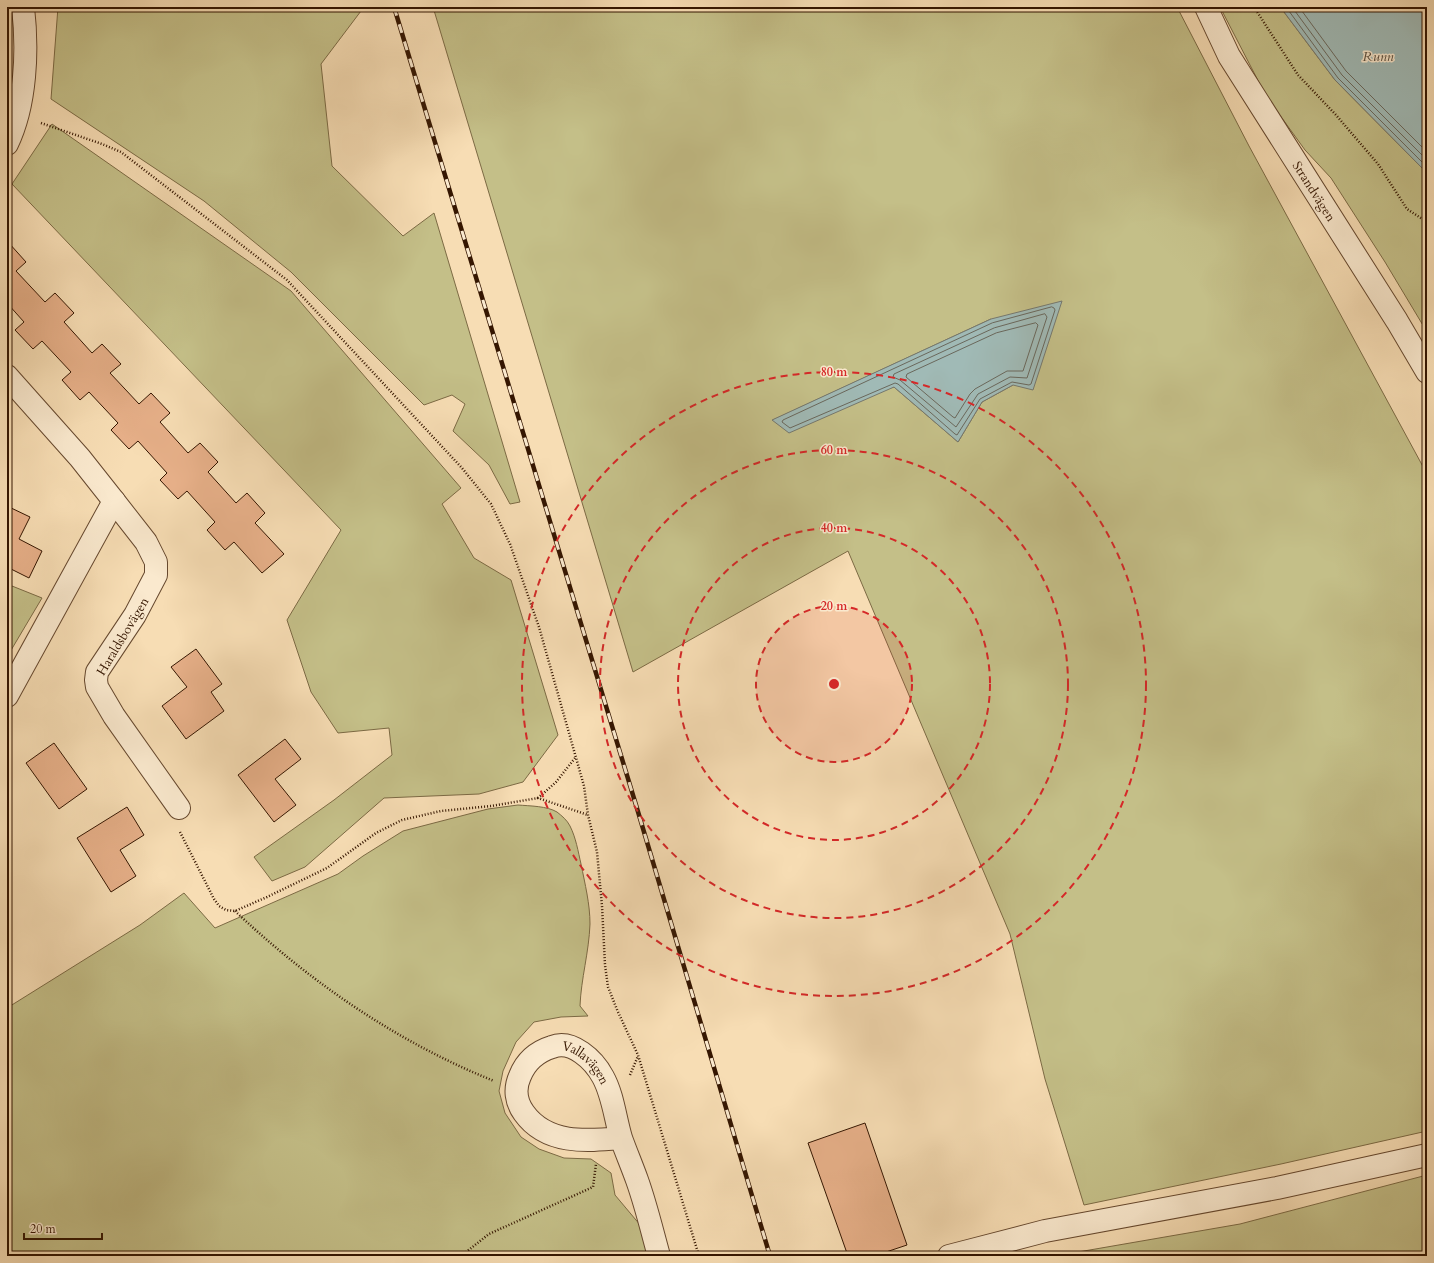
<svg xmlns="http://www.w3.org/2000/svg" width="1434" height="1263" viewBox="0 0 1434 1263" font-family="Cardo,serif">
<rect width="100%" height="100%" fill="#f7ddb4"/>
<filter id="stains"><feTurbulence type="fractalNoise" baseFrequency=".005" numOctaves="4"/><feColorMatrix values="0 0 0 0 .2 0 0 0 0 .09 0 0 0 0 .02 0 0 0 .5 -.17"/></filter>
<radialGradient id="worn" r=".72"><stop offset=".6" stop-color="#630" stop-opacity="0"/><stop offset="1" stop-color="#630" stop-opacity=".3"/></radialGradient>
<!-- green -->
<g fill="#c4bf88" stroke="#7c6a44" fill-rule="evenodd">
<polygon points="58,7 364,7 321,64 332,166 403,236 434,213 520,502 510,504 489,465 453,431 465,404 452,395 424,405 291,272 204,201 51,99"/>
<path d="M433,7H1177L1249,146L1427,474V1131L1281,1164L1084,1205L1045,1079L1010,934L848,551L633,672ZM991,319L1013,385L982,402L958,442L894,387L773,420Z"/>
<polygon points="1220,7 1282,7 1284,12 1335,80 1427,173 1427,332 1385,262 1331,178 1305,150 1266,96"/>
<polygon points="52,124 291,291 461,488 442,504 474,558 511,580 558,735 523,782 479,794 384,798 305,867 272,881 254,857 334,800 392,755 389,728 338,733 311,692 287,620 341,530 12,184"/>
<polygon points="7,584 42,598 7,657"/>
<path d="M518,805C530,806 547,806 557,812C562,816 567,820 570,826C576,838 578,851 581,864C585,884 590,904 590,924C589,952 581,979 580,1006L588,1016L561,1017L534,1022L516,1042L503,1071L499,1091L505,1113L521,1137L539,1149L564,1158L591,1159L611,1173L615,1195L641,1226L650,1256H7V1008L140,925L184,893L215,928L338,874L363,856L403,831L488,809Z"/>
<polygon points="1427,1175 1427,1256 1055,1256 1240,1224"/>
</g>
<!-- water -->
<g fill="#a0bab6" stroke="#75786e">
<polygon points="1282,7 1427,7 1427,173 1335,80 1284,12"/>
<polygon points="1062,301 1033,390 1013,385 982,402 958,442 894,387 789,433 772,420 991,319"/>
</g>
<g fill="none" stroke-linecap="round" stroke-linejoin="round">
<!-- shore -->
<g stroke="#6a685c" stroke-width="1">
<polyline points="1286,7 1338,78 1427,167"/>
<polyline points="1292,7 1342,75 1427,160"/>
<polyline points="1299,7 1346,71 1427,152"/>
<polygon points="1052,307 1054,308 1055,310 1031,384 1029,385 1012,382 980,399 957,435 955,434 898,384 895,383 790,428 782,422 783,420 992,323"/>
<polygon points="1045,314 1047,317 1027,378 1010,377 978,394 956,427 900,380 893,377 894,374 994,328"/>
<polygon points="1036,323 1038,325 1023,371 1007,371 975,389 970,394 955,418 953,417 906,377 907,374 996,333"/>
</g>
</g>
<!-- building -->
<g fill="#e7b089" stroke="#351601">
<polygon points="8,242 26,262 16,271 45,302 55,293 74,313 64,322 92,353 102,344 121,364 110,373 139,404 151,393 170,413 160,422 188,453 200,443 218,462 208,472 236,503 247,493 265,513 255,523 284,554 262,573 234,542 225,550 207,530 215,522 187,491 178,499 160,480 167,473 138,441 129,449 111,430 118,423 89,392 80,400 62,380 71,372 42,341 33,349 15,330 24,322 7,303 7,243"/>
<polygon points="7,506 30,517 19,539 42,551 29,578 7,567"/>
<polygon points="196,649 222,684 211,692 224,711 186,739 162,706 187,687 171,667"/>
<polygon points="285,739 301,759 275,779 296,805 274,822 238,775"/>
<polygon points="54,743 87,789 59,809 26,763"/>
<polygon points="127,807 144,835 120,850 136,876 111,892 77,838"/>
<polygon points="865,1123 907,1245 874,1256 848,1256 808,1143"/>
</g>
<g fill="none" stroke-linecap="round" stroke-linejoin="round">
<!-- minor casing -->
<g stroke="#66482e" stroke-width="24">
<g id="minor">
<path id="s1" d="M1206,7L1229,56L1397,321L1427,372"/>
<path d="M7,144C26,105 28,50 23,7"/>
<polyline points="7,376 80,458 114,501 146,542 156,562 156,575 135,615 97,672 96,680 97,687 114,716 179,808"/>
<polyline points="7,696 114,501"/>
<path id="s2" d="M621,1138C587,1141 547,1145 524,1113C516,1102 514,1089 520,1076C526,1061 536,1052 552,1047C572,1039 594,1060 603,1077C613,1095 615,1118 621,1138C626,1152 632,1166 637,1180C646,1205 652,1231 659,1256"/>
<polyline points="949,1256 1045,1231 1277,1188 1427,1155"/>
</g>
</g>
<!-- path -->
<g stroke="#351601" stroke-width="2.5" stroke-dasharray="1 2" stroke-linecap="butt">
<polyline points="1254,7 1298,75 1336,115 1378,164 1407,209 1427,222"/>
<polyline points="41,123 102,144 121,152 287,280 462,468 491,504 510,544 539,627 584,786 588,815 597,852 602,906 605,965 608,987 618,1012 638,1055 699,1256"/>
<polyline points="575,758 556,782 538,798 588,815"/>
<polyline points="180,832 214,899 219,906 226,910 235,911 267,897 327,868 376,833 402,820 441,811 491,806 538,798"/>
<path d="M235,911C310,982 397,1042 494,1081"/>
<polyline points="630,1075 638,1056"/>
<polyline points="461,1256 489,1234 593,1187 596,1164"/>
</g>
<!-- minor -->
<use href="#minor" stroke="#fae9ce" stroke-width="22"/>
<!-- rail casing -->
<g stroke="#351601" stroke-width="4.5">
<polyline id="rail" points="394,7 636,805 770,1256"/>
</g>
<!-- rail -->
<use href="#rail" stroke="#fae9ce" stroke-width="3" stroke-dasharray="9" stroke-linecap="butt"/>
</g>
<!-- distance rings -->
<circle cx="834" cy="684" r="78" fill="#d62828" fill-opacity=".12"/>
<g fill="none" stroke="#d62828" stroke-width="2" stroke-dasharray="7 5">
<circle cx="834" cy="684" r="78"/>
<circle cx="834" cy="684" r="156"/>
<circle cx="834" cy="684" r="234"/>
<circle cx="834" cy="684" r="312"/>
</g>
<g text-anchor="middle" stroke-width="3" stroke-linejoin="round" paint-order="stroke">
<!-- street labels -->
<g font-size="13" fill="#351601" stroke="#fae9ce">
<text dy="5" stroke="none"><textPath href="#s1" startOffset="214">Strandvägen</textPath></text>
<text transform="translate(122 636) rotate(-59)" y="5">Haraldsbovägen</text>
<text dy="5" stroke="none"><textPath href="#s2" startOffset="230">Vallavägen</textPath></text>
</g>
<!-- water labels -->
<g font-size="14" font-style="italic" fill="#5a4f40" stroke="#fae9ce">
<text x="1378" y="61">Runn</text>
</g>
</g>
<circle cx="834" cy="684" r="6" fill="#d62828" stroke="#fae9ce" stroke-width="2"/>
<g font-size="12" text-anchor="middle" font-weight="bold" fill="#d62828" stroke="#fae9ce" stroke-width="3" stroke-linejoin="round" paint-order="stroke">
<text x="834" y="376">80 m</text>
<text x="834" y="454">60 m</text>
<text x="834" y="532">40 m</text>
<text x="834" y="610">20 m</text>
</g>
<!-- margin -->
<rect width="1434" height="1263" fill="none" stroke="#f7ddb4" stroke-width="24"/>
<rect x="8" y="8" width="1418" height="1247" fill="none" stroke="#351601" stroke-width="2"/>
<rect x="12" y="12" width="1410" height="1239" fill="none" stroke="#351601"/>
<!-- scale -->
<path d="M24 1233v6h78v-6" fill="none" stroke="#351601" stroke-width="2"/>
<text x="30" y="1233" font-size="12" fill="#351601" stroke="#fae9ce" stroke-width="3" paint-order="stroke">20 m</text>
<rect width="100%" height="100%" filter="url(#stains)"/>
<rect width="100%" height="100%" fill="url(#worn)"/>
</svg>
